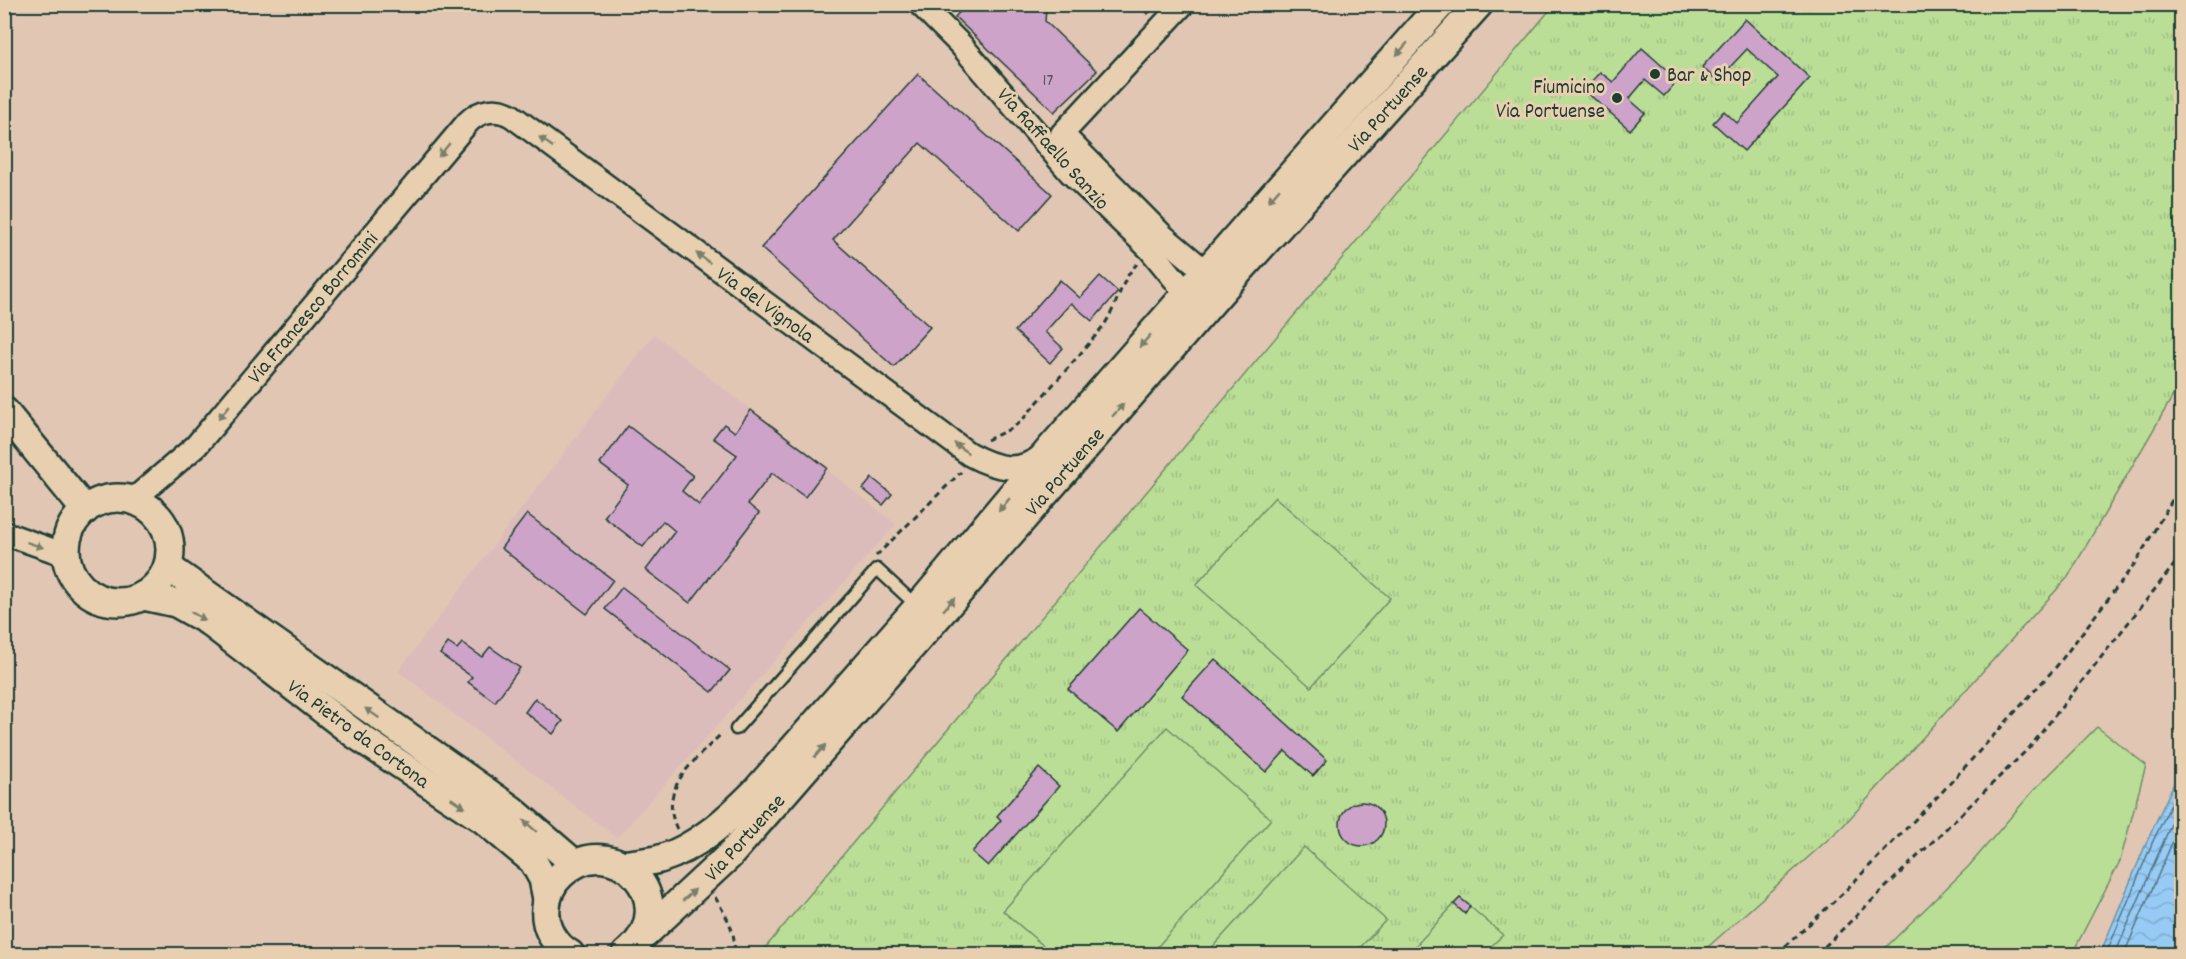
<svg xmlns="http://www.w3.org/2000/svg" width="2186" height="959" viewBox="0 0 2186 959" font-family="Dekko,sans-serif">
<defs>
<pattern id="grass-tufts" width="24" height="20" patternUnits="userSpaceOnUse" patternTransform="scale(1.5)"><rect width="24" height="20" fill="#bbde97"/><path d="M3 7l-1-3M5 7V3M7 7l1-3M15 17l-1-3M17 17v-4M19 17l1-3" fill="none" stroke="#a0bf83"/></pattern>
<pattern id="water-waves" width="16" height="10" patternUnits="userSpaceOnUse" patternTransform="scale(1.5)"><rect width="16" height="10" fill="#97caf4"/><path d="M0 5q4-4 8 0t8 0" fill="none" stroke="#82aed2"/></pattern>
</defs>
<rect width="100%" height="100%" fill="#e2c6b4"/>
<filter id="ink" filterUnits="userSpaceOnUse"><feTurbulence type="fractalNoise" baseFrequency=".0167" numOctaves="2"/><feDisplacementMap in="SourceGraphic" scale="12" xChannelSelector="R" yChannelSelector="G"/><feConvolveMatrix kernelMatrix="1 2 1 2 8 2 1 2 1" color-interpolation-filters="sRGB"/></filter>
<g filter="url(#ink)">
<!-- built -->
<polygon fill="#dcbcba" points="654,334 896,524 617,838 398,671"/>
<!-- grass -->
<polygon fill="url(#grass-tufts)" stroke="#6d8e66" stroke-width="1.5" points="1554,5 2181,5 2181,382 2068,577 1842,827 1700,954 760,954"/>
<!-- park -->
<g fill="#bbde97" stroke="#6d8e66" stroke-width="1.5">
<polygon points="1275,497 1390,598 1311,687 1196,585"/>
<polygon points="1167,727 1271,819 1151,954 1053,954 1003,911"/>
<polygon points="2097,727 2146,765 2120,861 2072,954 1879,954 1968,867 2034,790"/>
<polygon points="1304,847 1386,920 1354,954 1206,954"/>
<polygon points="1460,898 1503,935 1483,954 1408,954"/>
</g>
<!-- water -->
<polygon fill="url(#water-waves)" stroke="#6792a7" stroke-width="1.5" points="2181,768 2181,954 2100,954 2148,839"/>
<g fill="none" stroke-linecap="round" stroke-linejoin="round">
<!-- shore -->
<g stroke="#4f7581" stroke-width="1.5">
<polyline points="2106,954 2153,841 2182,782"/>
<polyline points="2115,954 2182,799"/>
<polyline points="2124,954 2182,820"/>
</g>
</g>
<!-- building -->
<g fill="#cda3c9" stroke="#1f3d34" stroke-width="1.5">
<polygon points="967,4 1050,4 1046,9 1045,21 1097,71 1054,112 955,17"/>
<polygon points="1138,4 1157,4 1148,14"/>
<polygon points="1745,19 1810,78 1744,151 1713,123 1724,111 1737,123 1778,77 1747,49 1717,81 1702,67"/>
<polygon points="1642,48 1678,80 1664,96 1645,80 1629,99 1645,113 1630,130 1584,90 1600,72 1613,82"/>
<polygon points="918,74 1052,194 1019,231 920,143 833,240 930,327 894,367 761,248"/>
<polygon points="1100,276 1118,292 1092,321 1071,303 1045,332 1063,348 1050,363 1015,331 1060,280 1080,298"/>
<polygon points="751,410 827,468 805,497 772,473 748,504 759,513 690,603 646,570 675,531 663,521 643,547 604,517 628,485 600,464 628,426 693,476 682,491 699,505 737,455 713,438 724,424 735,432"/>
<polygon points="872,478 892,494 883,505 863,489"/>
<polygon points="527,514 613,580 587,614 501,548"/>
<polygon points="622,587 730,670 712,692 605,609"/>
<polygon points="1139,608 1188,650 1118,732 1068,689"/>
<polygon points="448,643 457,649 462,643 482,657 490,647 520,668 495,702 468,682 472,677 440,654"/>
<polygon points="1215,659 1327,760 1313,776 1285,751 1266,772 1182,696"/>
<polygon points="535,698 563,721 553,734 525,712"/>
<polygon points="1039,768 1059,786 988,866 972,852 1001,820 997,816"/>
<circle cx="1362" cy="824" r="22"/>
<polygon points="1460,898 1470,906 1465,914 1454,904"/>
</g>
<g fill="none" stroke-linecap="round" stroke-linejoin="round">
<!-- service casing -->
<g stroke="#1f3d34" stroke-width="15">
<polyline id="service" points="736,729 877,569 918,607"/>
</g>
<!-- minor casing -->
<g stroke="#1f3d34" stroke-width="27">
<g id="minor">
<polyline points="920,4 961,45 1070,172 1150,249 1186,293"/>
<polyline points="1183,4 1062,134 1163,236 1206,272"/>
<path d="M133,500L196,446L468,122C480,110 497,107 512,116L969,454C995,468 1018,475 1043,455"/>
<polyline points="4,533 66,555"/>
</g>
</g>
<!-- tertiary casing -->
<g stroke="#1f3d34" stroke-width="32">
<g id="tertiary">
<polyline points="4,411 85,510"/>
<circle cx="118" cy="550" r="52"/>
<polyline points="168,567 511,809 575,864"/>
<polyline points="144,596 176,603 208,621 356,735 484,820 533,861 543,879 547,899"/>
<path d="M623,865C635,863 648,862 660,859C697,848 729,818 755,792L918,607L1051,448L1441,4"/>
<polyline points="645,934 730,855 1225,287 1479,4"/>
<path d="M570,954C554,945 544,926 546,908C547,895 552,883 561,875C612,824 688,903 626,954"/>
</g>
</g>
<!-- path -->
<g stroke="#1f3d34" stroke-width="3" stroke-dasharray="6 4.5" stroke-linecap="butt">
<path d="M987,440L1014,427L1024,418C1050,387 1079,357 1104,325C1118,305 1121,279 1137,264"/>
<polyline points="876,556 961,472"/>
<path d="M677,829C657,787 695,761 722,733"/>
<path d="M715,897C726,916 737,932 734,954"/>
<polyline points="1777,954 1842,894 1943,791 2056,667 2136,562 2182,483"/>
<polyline points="1817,954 2030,747 2182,555"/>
</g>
<!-- service -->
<use href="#service" stroke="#e7cfaf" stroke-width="10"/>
<!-- minor -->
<use href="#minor" stroke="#e7cfaf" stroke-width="22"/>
<!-- tertiary -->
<use href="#tertiary" stroke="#e7cfaf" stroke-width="27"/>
</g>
<!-- one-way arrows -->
<defs><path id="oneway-solid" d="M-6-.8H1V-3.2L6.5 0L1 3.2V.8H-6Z" transform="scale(1.5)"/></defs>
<g fill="#797f6b">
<use href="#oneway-solid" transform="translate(1402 49) rotate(131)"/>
<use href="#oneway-solid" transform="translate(546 142) rotate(-144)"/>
<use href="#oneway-solid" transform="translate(444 150) rotate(130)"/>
<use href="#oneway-solid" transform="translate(1274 195) rotate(131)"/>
<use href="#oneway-solid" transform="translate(703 258) rotate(-144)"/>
<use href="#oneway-solid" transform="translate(1145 341) rotate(131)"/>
<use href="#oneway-solid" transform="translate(1118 410) rotate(-49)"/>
<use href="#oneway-solid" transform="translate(224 412) rotate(130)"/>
<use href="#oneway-solid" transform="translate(961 448) rotate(-144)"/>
<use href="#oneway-solid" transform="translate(1004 505) rotate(130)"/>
<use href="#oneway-solid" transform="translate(35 545) rotate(18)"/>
<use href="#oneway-solid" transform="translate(949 604) rotate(-49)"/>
<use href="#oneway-solid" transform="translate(198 616) rotate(29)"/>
<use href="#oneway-solid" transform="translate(372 713) rotate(-145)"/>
<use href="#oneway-solid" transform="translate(820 751) rotate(-49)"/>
<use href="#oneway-solid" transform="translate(458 803) rotate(33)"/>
<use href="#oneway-solid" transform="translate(530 826) rotate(-139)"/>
<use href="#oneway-solid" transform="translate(689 895) rotate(-42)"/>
</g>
</g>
<!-- markers -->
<g fill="#1f3d34" stroke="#e7cfaf" stroke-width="2">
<circle cx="1655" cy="74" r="6"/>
<circle cx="1617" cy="98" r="6"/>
</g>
<g text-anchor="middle" stroke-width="6" stroke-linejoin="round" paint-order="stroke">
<!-- number labels -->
<g font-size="18" fill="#4a5659">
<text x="1048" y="85">17</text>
</g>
<!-- poi labels -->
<g font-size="21" fill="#1f3d34" stroke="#e7cfaf" text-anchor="start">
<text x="1667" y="81">Bar &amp; Shop</text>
<text x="1605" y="93" text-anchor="end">Fiumicino<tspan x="1605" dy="24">Via Portuense</tspan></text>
</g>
<!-- street labels -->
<g font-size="21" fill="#1f3d34" stroke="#e7cfaf">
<text transform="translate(1387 108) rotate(-48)" y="7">Via Portuense</text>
<text transform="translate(1054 148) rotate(48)" y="7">Via Raffaello Sanzio</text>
<text transform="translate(766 304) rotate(36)" y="7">Via del Vignola</text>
<text transform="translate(312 307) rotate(-50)" y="7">Via Francesco Borromini</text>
<text transform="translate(1064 471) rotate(-49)" y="7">Via Portuense</text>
<text transform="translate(359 733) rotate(36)" y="7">Via Pietro da Cortona</text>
<text transform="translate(744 837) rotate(-48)" y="7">Via Portuense</text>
</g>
</g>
<!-- margin -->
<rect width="2186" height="959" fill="none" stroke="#e7cfaf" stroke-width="24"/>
<rect x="12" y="12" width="2162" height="935" fill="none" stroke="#1f3d34" stroke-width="2" filter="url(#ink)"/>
</svg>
